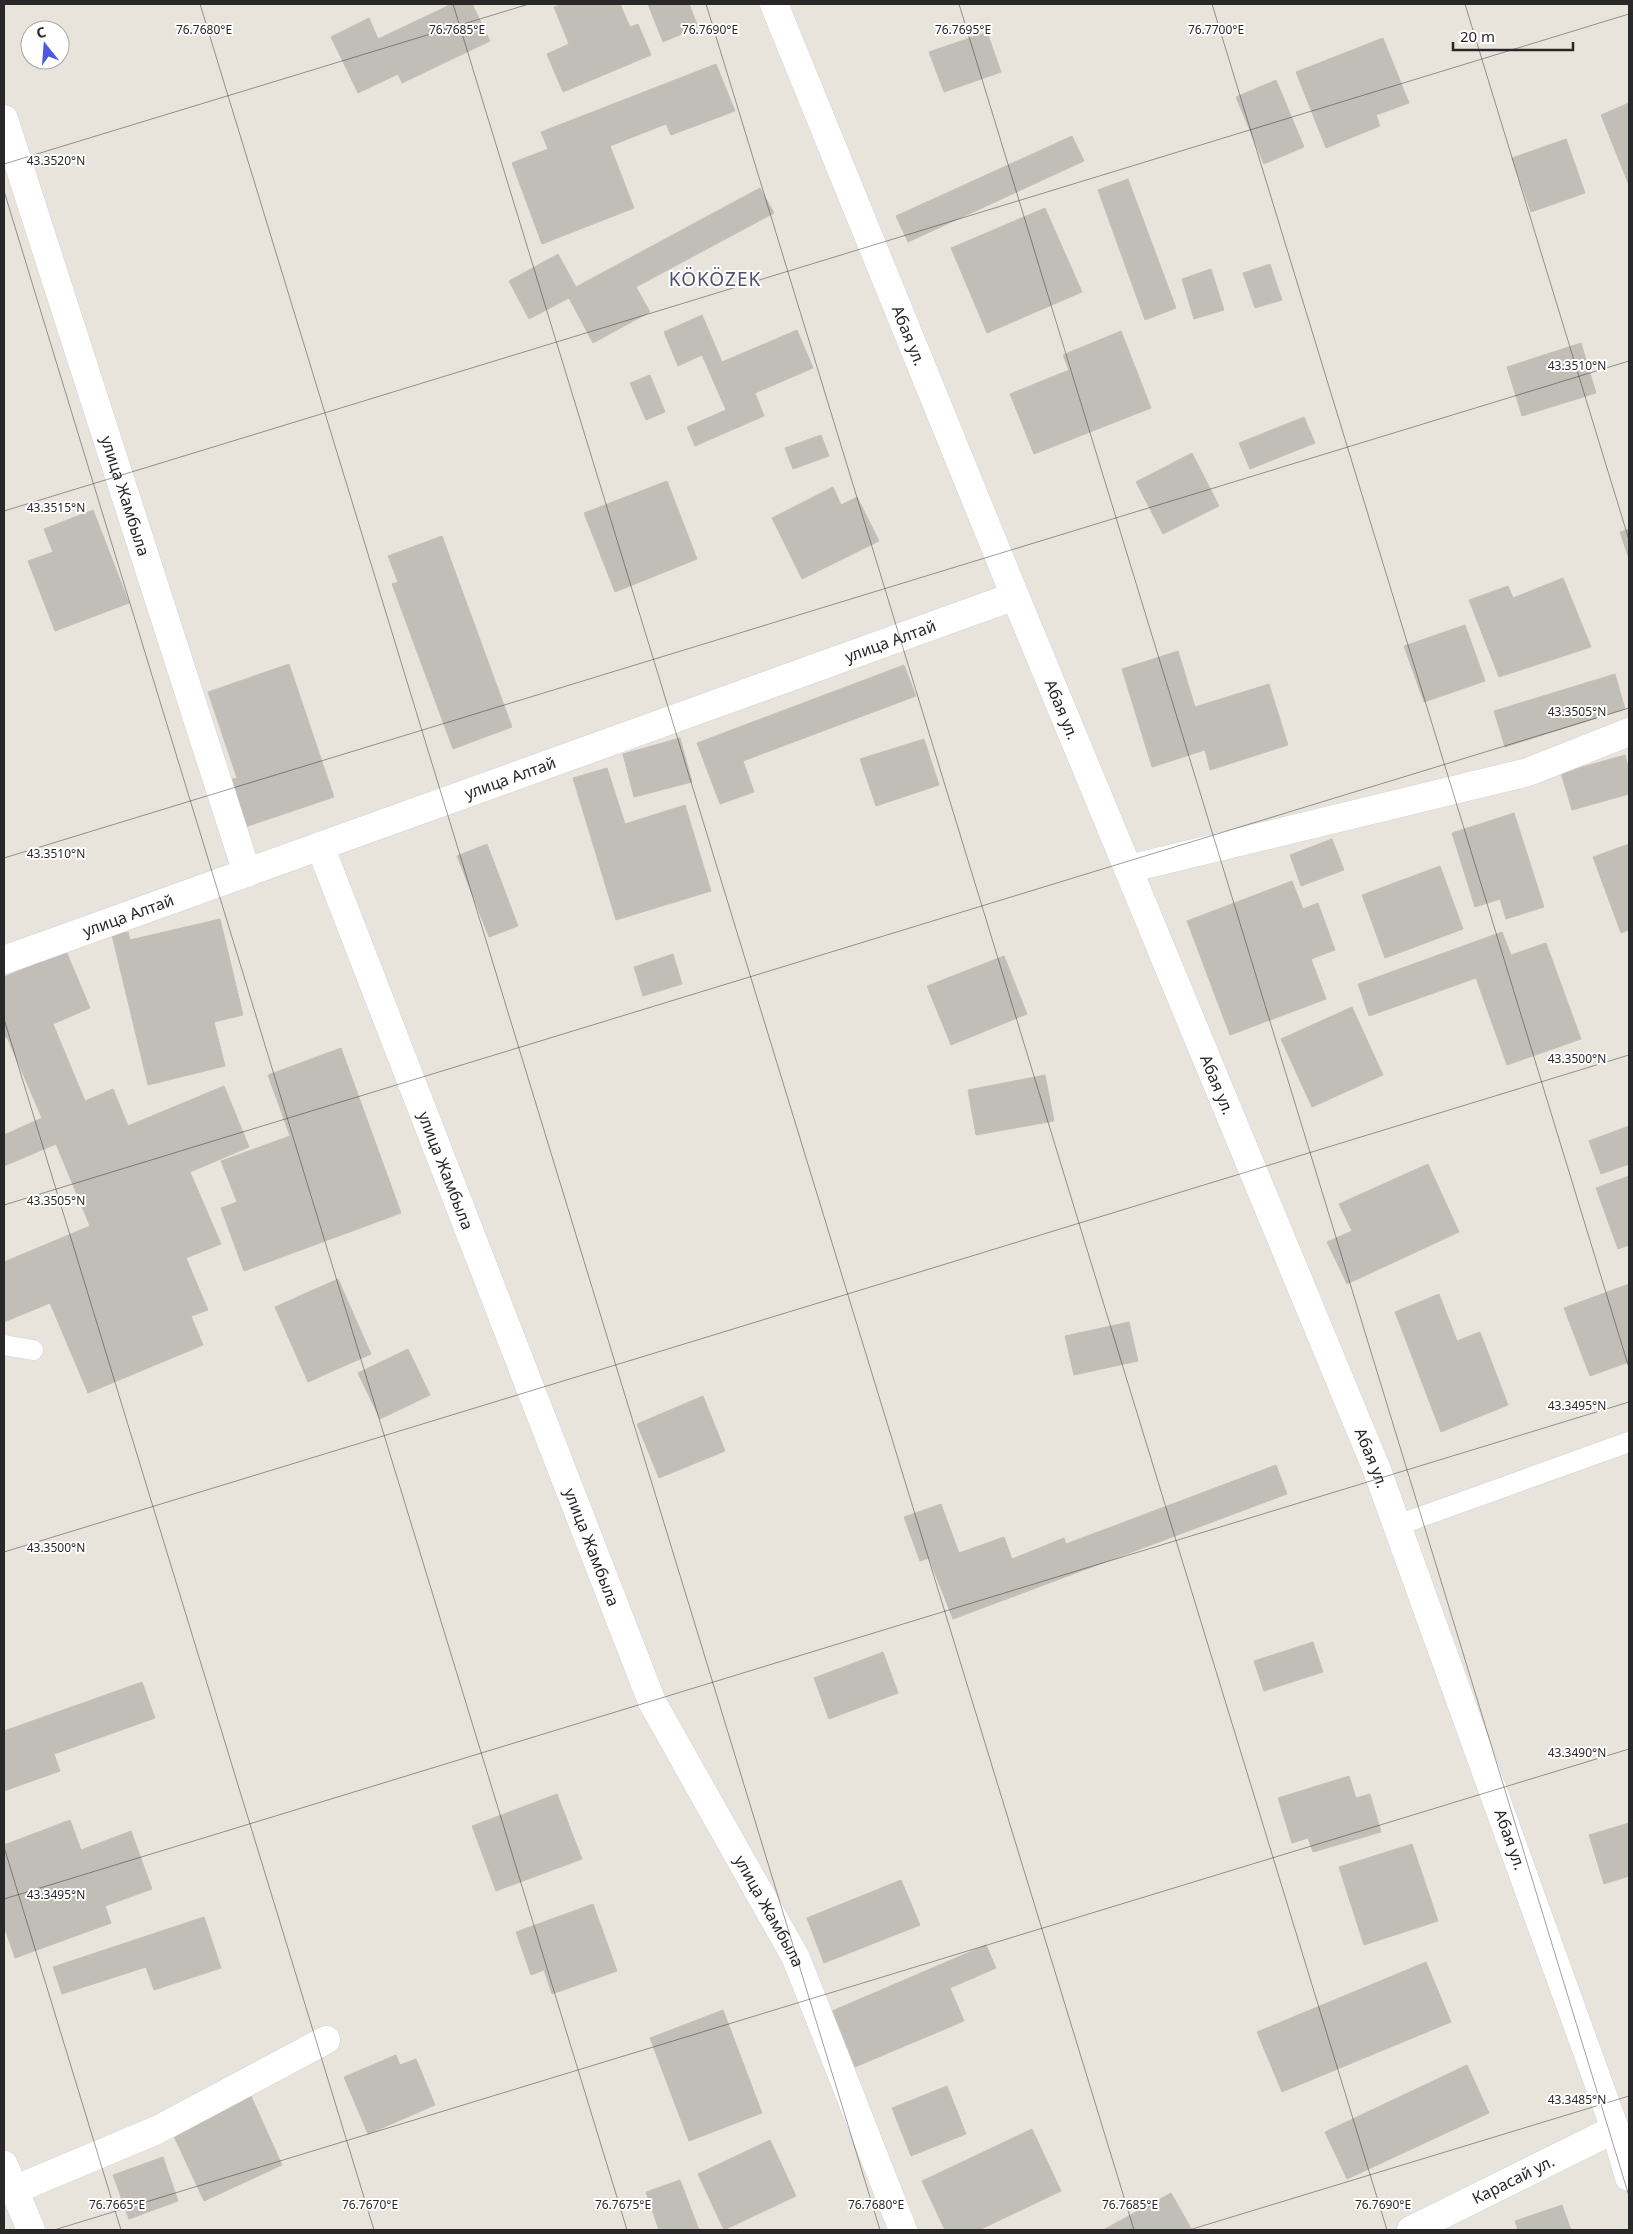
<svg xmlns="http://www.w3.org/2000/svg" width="1633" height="2234" viewBox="0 0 1633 2234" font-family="'Noto Sans',sans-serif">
<rect width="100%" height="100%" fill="#e9e4db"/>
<!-- building -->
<g fill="#c1beb8" stroke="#c4c0b5">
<polygon points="452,4 472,4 490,41 402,83 398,74 358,93 331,37 369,18 378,39"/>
<polygon points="562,4 620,4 630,27 638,24 651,55 563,92 547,54 569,44 554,7"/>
<polygon points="648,4 689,4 698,27 663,42"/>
<polygon points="987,32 1001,72 944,92 929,52"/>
<polygon points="1383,38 1409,103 1376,115 1380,126 1326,148 1296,72"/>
<polygon points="716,64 735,111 671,135 666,124 610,146 634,208 542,244 512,163 548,149 541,132"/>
<polygon points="1276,80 1304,147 1264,164 1236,97"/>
<polygon points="1629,103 1629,185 1601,115"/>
<polygon points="1072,136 1084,161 908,242 896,216"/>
<polygon points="1566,139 1585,193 1531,212 1512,158"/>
<polygon points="1128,179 1176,308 1145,320 1098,190"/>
<polygon points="760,188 774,213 636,287 650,312 593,343 569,298 529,319 509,281 558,254 576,287"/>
<polygon points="1045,208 1082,292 987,333 951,248"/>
<polygon points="1270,264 1282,300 1255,308 1243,273"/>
<polygon points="1211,269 1224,310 1194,319 1182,279"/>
<polygon points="702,315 722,362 797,330 813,368 755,393 764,416 695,446 687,427 726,410 702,355 678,366 664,332"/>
<polygon points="1121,331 1151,408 1034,454 1010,394 1069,370 1063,355"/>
<polygon points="1581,343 1596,393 1522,416 1507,367"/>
<polygon points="650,375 665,412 646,420 630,383"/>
<polygon points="1304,417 1315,443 1250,469 1239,443"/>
<polygon points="821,435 829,456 793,469 785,448"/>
<polygon points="1192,453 1219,506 1163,534 1136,482"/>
<polygon points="667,481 697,559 615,592 584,513"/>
<polygon points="833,487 841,505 857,497 879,541 802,579 772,518"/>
<polygon points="93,510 129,603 55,631 28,561 53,552 44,529"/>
<polygon points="1629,529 1629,559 1620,532"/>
<polygon points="442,536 512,727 453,749 392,584 398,582 388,556"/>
<polygon points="1563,578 1591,647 1499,677 1469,600 1508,586 1513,598"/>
<polygon points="1465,625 1485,681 1424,702 1404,646"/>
<polygon points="1178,651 1195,707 1269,684 1288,745 1210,770 1205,750 1152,767 1122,669"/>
<polygon points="289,664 334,797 245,827 229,780 237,778 208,692"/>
<polygon points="904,665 916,696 743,761 754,792 720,804 697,743"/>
<polygon points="1615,674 1625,709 1505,747 1494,711"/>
<polygon points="680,738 692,782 634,797 623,754"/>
<polygon points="924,739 939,785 876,806 860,759"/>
<polygon points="1625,755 1629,771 1629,794 1572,810 1561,773"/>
<polygon points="607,768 625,824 685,805 711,891 616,920 573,778"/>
<polygon points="1514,813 1544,907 1506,919 1500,899 1475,907 1452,833"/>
<polygon points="1332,839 1344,870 1301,886 1290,855"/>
<polygon points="487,844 518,926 489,937 457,856"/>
<polygon points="1629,844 1629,930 1621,933 1593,857"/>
<polygon points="1440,866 1463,929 1385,958 1362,895"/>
<polygon points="1292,881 1303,909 1318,903 1335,950 1311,959 1326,999 1230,1035 1187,921"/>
<polygon points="220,919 243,1015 214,1022 225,1066 148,1085 112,935 128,932 130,940"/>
<polygon points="1502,932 1511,955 1546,943 1581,1039 1507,1065 1476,978 1369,1016 1358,984"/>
<polygon points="66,951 90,1008 53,1024 85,1101 113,1089 128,1126 224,1086 249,1147 190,1172 221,1244 186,1258 208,1310 191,1316 203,1345 88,1393 50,1303 4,1322 4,1262 90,1226 56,1144 4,1166 4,1135 42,1118 7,1037 4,1038 4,977"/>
<polygon points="673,954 682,984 643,996 634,967"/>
<polygon points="1004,956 1027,1014 951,1045 927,986"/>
<polygon points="1352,1007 1383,1075 1312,1107 1281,1039"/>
<polygon points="341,1048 401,1213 244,1271 221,1208 237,1202 221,1161 290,1136 268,1075"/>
<polygon points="1045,1075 1054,1121 976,1135 968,1090"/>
<polygon points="1629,1126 1629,1164 1601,1174 1589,1141"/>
<polygon points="1428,1164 1459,1232 1347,1284 1327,1242 1352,1231 1339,1204"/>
<polygon points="1629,1176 1629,1245 1618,1249 1596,1188"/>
<polygon points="338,1279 371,1354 308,1382 275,1307"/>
<polygon points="1629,1284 1629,1362 1590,1376 1564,1308"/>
<polygon points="1439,1294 1457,1341 1480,1332 1508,1405 1441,1432 1395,1312"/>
<polygon points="1129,1322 1138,1361 1074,1375 1065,1336"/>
<polygon points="408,1349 430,1395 380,1419 358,1373"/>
<polygon points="703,1396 725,1451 659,1478 637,1424"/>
<polygon points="1276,1465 1287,1494 953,1619 929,1558 920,1561 904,1517 941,1504 959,1553 1004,1537 1012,1559 1064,1538 1066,1544"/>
<polygon points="1313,1642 1323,1672 1264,1691 1254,1661"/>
<polygon points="883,1652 898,1693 829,1719 814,1678"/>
<polygon points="142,1682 155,1718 54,1754 60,1771 4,1791 4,1731"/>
<polygon points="1349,1776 1356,1798 1370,1794 1381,1832 1313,1852 1308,1838 1292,1843 1278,1798"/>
<polygon points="557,1794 582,1859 496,1891 472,1826"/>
<polygon points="70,1820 81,1850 131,1831 152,1889 105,1906 111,1923 15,1958 4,1926 4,1845"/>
<polygon points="1629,1823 1629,1876 1604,1884 1589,1835"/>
<polygon points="1412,1844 1438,1921 1364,1945 1339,1867"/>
<polygon points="901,1880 920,1925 824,1963 807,1918"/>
<polygon points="593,1904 617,1971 552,1994 544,1970 531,1975 516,1932"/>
<polygon points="204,1917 221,1968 154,1990 146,1967 62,1994 53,1967"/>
<polygon points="986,1945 996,1968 950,1988 964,2021 855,2067 832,2011"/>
<polygon points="1426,1962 1451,2022 1282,2092 1257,2032"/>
<polygon points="723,2010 762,2113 689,2141 650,2038"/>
<polygon points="396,2055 400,2065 416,2059 435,2105 368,2134 344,2077"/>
<polygon points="1467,2065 1489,2113 1347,2179 1325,2132"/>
<polygon points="947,2086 966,2134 911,2156 892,2108"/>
<polygon points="251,2096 282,2165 204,2201 172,2132"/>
<polygon points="1032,2129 1061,2191 979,2230 945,2230 922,2181"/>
<polygon points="770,2140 796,2196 724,2230 698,2174"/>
<polygon points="163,2157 178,2201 129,2219 113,2175"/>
<polygon points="680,2180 699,2230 659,2230 646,2192"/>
<polygon points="1171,2193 1192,2230 1103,2230"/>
<polygon points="1562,2205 1571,2230 1518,2230 1515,2221"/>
</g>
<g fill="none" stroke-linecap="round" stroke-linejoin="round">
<!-- lane casing -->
<g stroke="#d1d2df" stroke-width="21">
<g id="lane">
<polyline points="4,1345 33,1350"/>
<polyline points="1398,1525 1629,1442"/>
</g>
</g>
<!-- street casing -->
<g stroke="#d1d2df" stroke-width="29">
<g id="street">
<path id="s1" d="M774,4L1015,596L1377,1470L1615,2129L1629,2177"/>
<path id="s2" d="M4,119L247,873"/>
<path id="s3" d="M320,846L652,1702L796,1958L903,2230"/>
<polyline points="1128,869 1528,772 1629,732"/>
<path id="s4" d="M4,960L1015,596"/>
<polyline points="4,2165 31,2230"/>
<polyline points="14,2190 157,2130 326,2040"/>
<path id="s5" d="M1411,2230L1615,2129"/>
</g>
</g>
<!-- lane -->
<use href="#lane" stroke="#fff" stroke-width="20"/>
<!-- street -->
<use href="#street" stroke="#fff" stroke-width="28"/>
</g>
<!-- ticks -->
<path fill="none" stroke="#282828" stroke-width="1" stroke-opacity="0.45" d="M200,4L880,2230M453,4L1134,2230M706,4L1387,2230M959,4L1629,2196M1212,4L1629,1368M1465,4L1629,540M4,164L529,4M4,191L627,2230M4,511L1629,14M4,858L1629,361M4,1019L374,2230M4,1205L1629,708M4,1552L1629,1055M4,1847L121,2230M4,1899L1629,1402M54,2230L1629,1749M1189,2230L1629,2096"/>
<g text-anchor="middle" stroke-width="4" stroke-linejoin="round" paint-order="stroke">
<!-- street labels -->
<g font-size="16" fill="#282828" stroke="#fff">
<text dy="6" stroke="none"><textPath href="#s1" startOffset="358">Абая ул.</textPath></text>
<text dy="6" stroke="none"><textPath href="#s2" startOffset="396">улица Жамбыла</textPath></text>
<text dy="6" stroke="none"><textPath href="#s4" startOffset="942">улица Алтай</textPath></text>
<text dy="6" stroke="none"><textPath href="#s1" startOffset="762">Абая ул.</textPath></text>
<text dy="6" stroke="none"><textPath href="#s4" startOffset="538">улица Алтай</textPath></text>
<text dy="6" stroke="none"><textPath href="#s4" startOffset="132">улица Алтай</textPath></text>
<text dy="6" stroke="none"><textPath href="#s1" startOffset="1168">Абая ул.</textPath></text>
<text dy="6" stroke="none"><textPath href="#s3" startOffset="348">улица Жамбыла</textPath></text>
<text dy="6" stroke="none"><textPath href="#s1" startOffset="1572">Абая ул.</textPath></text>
<text dy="6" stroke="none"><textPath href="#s3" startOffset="752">улица Жамбыла</textPath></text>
<text dy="6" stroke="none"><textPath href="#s1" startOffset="1978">Абая ул.</textPath></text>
<text dy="6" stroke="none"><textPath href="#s3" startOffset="1158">улица Жамбыла</textPath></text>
<text dy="6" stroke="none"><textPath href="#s5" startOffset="114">Карасай ул.</textPath></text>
</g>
<!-- quarter labels -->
<g font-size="19" letter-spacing="1" fill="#4e5073" stroke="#fff">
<text x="715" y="286">KÖKÖZEK</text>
</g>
</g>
<g font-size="12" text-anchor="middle" fill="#282828" stroke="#fff" stroke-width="4" stroke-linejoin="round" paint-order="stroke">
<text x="204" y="34">76.7680°E</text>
<text x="457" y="34">76.7685°E</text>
<text x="710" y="34">76.7690°E</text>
<text x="963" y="34">76.7695°E</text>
<text x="1216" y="34">76.7700°E</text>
<text x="56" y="165">43.3520°N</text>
<text x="1577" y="370">43.3510°N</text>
<text x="56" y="512">43.3515°N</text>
<text x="1577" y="716">43.3505°N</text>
<text x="56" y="858">43.3510°N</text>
<text x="1577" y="1063">43.3500°N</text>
<text x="56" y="1205">43.3505°N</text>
<text x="1577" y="1410">43.3495°N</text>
<text x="56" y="1552">43.3500°N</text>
<text x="1577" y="1757">43.3490°N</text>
<text x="56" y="1899">43.3495°N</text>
<text x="1577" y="2104">43.3485°N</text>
<text x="117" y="2209">76.7665°E</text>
<text x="370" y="2209">76.7670°E</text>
<text x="623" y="2209">76.7675°E</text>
<text x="876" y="2209">76.7680°E</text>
<text x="1130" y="2209">76.7685°E</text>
<text x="1383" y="2209">76.7690°E</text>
</g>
<!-- border -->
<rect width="1633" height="2234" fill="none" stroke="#282828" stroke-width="10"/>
<!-- north arrow -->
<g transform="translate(45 45) rotate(343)"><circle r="24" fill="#ffffff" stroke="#a9a9a9"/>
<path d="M0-4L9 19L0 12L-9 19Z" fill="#4e58e3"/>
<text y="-8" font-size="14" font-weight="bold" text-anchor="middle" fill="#282828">С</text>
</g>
<!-- scale -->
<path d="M1453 42v8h120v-8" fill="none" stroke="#282828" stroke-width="2.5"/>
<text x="1460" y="42" font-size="15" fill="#282828" stroke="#ffffff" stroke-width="4" paint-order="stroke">20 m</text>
</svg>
